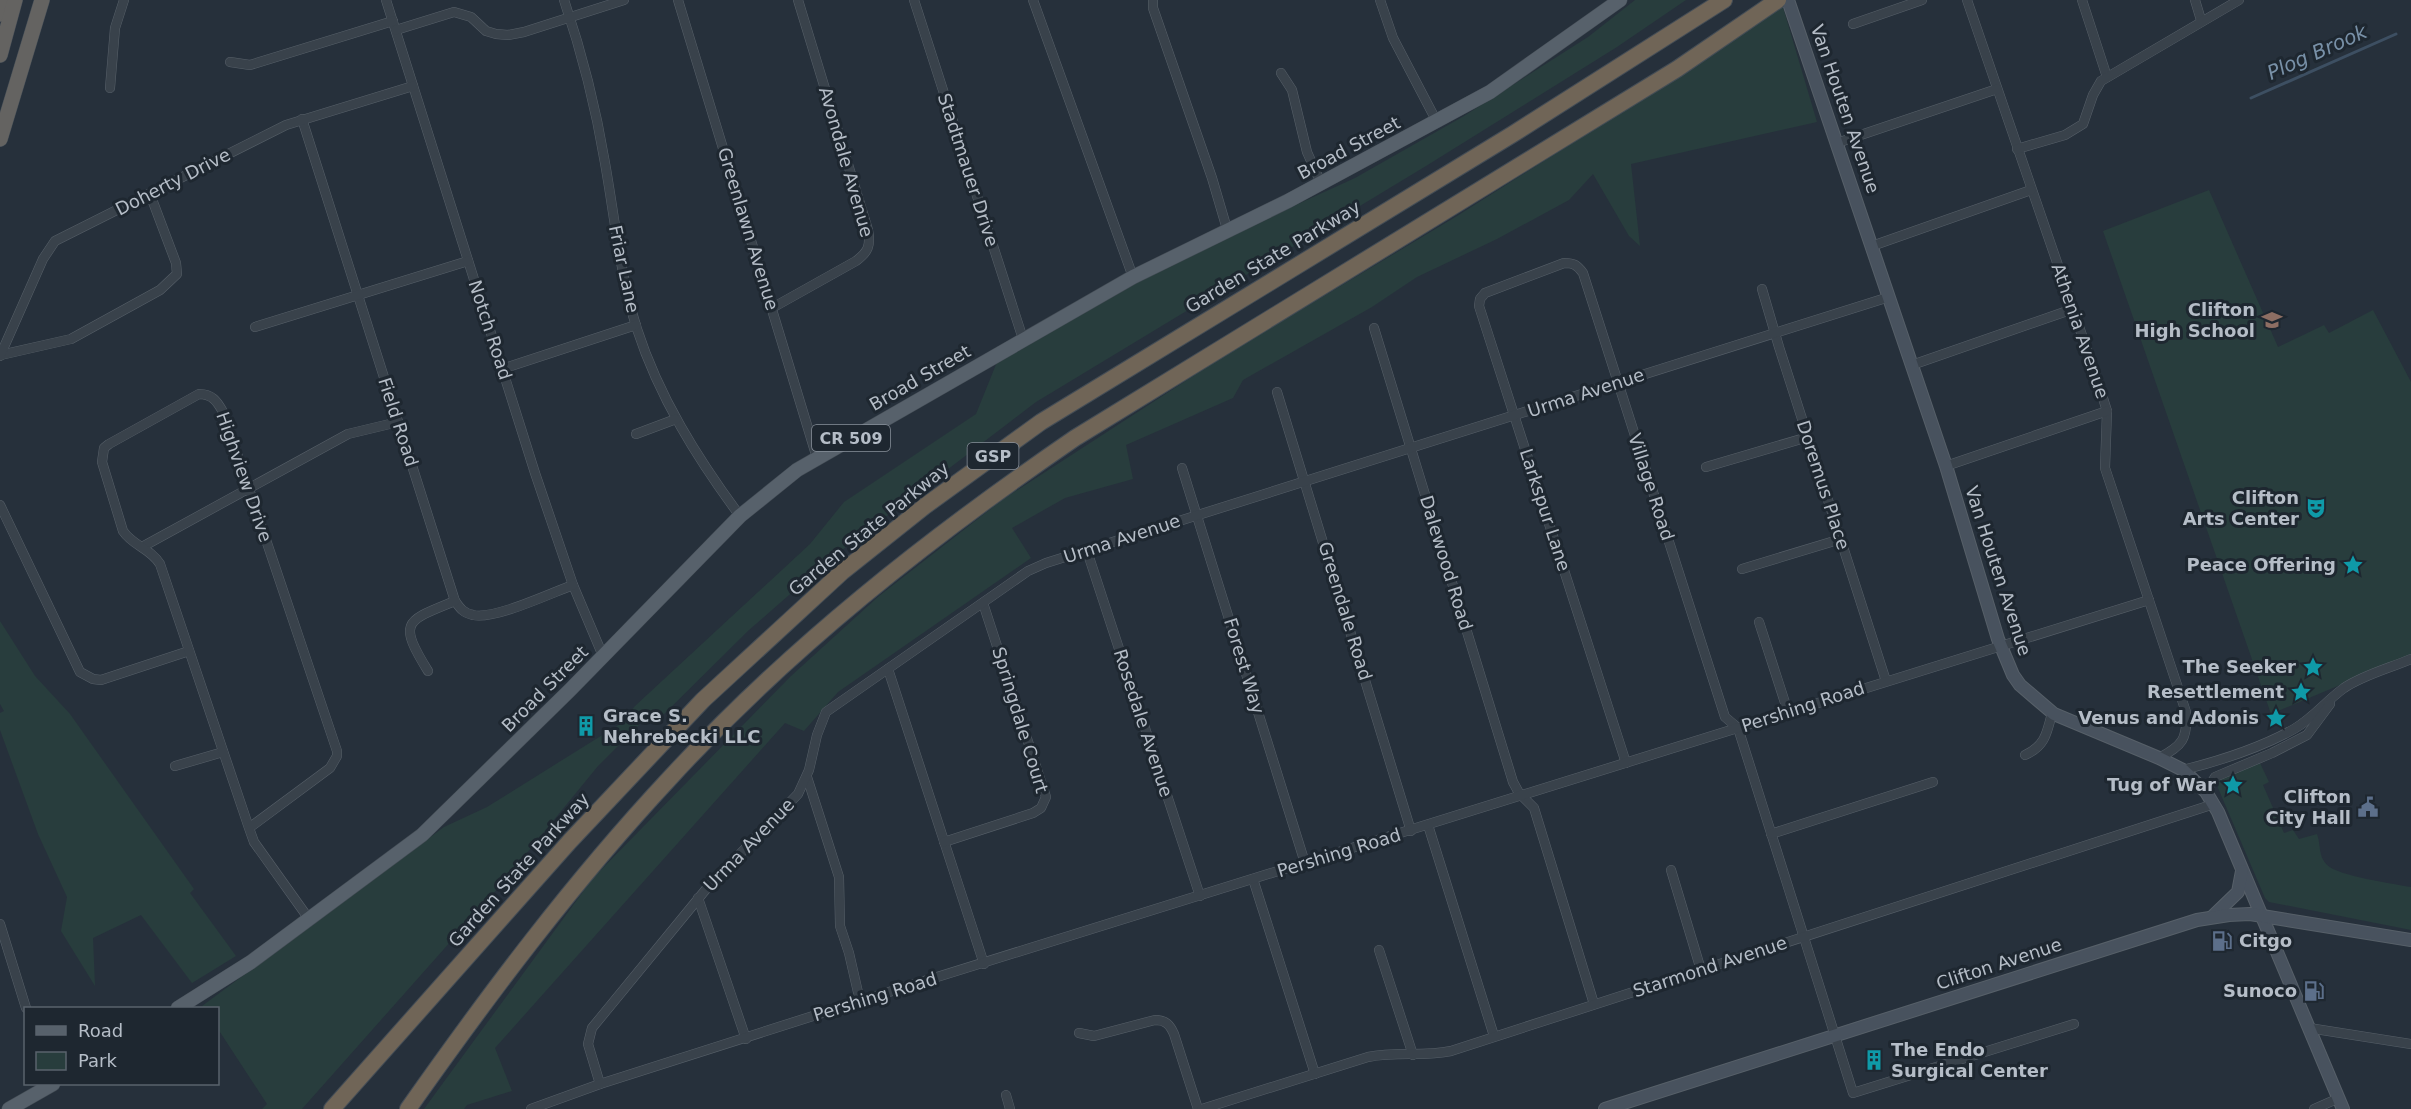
<svg xmlns="http://www.w3.org/2000/svg" width="2411" height="1109" viewBox="0 0 2411 1109" font-family="'DejaVu Sans',sans-serif">
<rect width="100%" height="100%" fill="#26303b"/>
<!-- green -->
<g fill="#283d3d">
<polygon points="1635,0 1686,0 1617,47 1426,166 1036,402 829,560 749,630 659,719 645,719 598,766 499,887 302,1109 262,1109 267,1104 218,1029 218,1008 203,1008 202,1006 444,827 487,807 620,724 635,706 810,544 844,502 976,414 997,362 1097,304 1199,249 1355,178 1464,116 1588,37"/>
<polygon points="1782,4 1817,122 1631,164 1640,246 1629,236 1593,174 1569,200 1497,239 1417,277 1372,307 1243,380 1233,398 1126,445 1133,479 1065,498 1012,528 1031,558 838,692 804,731 785,723 495,1048 512,1091 467,1105 464,1109 424,1109 593,878 791,676 879,596 1002,500 1224,356 1457,216 1670,81"/>
<polygon points="2209,190 2278,347 2324,325 2329,333 2373,310 2411,382 2411,655 2271,714 2103,231"/>
<polygon points="0,621 35,676 70,714 194,889 190,893 236,956 192,983 141,915 93,938 95,986 61,931 67,897 38,834 0,730 0,713 4,711 0,704"/>
<path d="M2260,763L2269,782L2263,785L2284,833L2293,830L2299,839L2317,834C2321,845 2318,856 2327,865C2338,876 2394,884 2411,887V930L2269,902L2265,898L2218,788L2219,780Z"/>
</g>
<g fill="none" stroke-linecap="round" stroke-linejoin="round">
<!-- stream -->
<polyline stroke="#3d4f62" stroke-width="3" points="2251,98 2396,34"/>
<!-- minor casing -->
<g stroke="#576069" stroke-width="10">
<g id="minor">
<polyline points="386,0 535,473 573,585 603,656"/>
<path d="M564,0C582,53 596,109 605,163C615,219 620,275 637,329C659,397 697,458 740,516"/>
<polyline points="678,0 817,458"/>
<polyline points="914,0 1023,339"/>
<polyline points="1033,0 1133,277"/>
<polyline points="1153,0 1153,8 1212,178 1227,229"/>
<polyline points="1380,0 1393,38 1437,122"/>
<path d="M1967,0L2098,382L2107,411L2105,468L2186,712C2188,739 2182,746 2159,758"/>
<polyline points="2082,0 2107,77"/>
<polyline points="2195,0 2201,20"/>
<polyline points="1853,24 1922,0"/>
<polyline points="396,30 454,12 471,17 486,31 496,34 508,35 524,32 624,0"/>
<polyline points="230,62 250,65 393,21"/>
<polyline points="1281,73 1292,90 1307,152 1321,183"/>
<polyline points="110,88 115,28 124,0"/>
<path d="M302,119L455,601C460,608 463,613 473,615C494,620 551,593 573,585"/>
<polyline points="1837,143 1997,89"/>
<polyline points="2017,149 2065,135 2083,124 2093,95 2101,81 2239,0"/>
<polyline points="1872,246 2031,190"/>
<polyline points="1762,289 1779,347 1886,681"/>
<path d="M772,308L856,261C868,252 871,246 868,230L798,0"/>
<polyline points="255,327 468,261"/>
<polyline points="1374,328 1513,782 1519,793 1534,808 1594,1004"/>
<polyline points="1,355 71,339 160,290 177,274 176,263 150,194"/>
<polyline points="0,356 43,259 55,241 286,125 413,86"/>
<polyline points="1912,365 2073,309"/>
<polyline points="502,369 636,325"/>
<polyline points="1277,392 1411,831"/>
<polyline points="636,434 676,419"/>
<polyline points="1946,466 2107,411"/>
<polyline points="1706,467 1808,437"/>
<polyline points="1182,468 1305,863"/>
<polyline points="0,505 80,672 93,679 101,680 189,651"/>
<polyline points="142,547 348,434 398,422"/>
<polyline points="1087,551 1200,896"/>
<polyline points="1742,569 1841,539"/>
<polyline points="1759,622 1788,712"/>
<polyline points="888,669 984,964"/>
<path d="M428,671C397,621 406,621 455,601"/>
<path d="M2025,755C2045,746 2047,733 2052,713"/>
<path d="M1626,763L1479,306L1480,299L1485,293L1564,263C1574,263 1577,265 1583,273L1725,717L1738,728L1853,1093L2074,1024"/>
<polyline points="175,766 223,752"/>
<path d="M2183,770C2219,761 2262,747 2294,729C2313,718 2326,701 2344,688C2363,675 2390,668 2411,659"/>
<polyline points="807,777 839,877 840,926 849,953 860,1001"/>
<polyline points="2206,792 2215,777 2272,753 2307,735 2330,704"/>
<polyline points="1428,825 1494,1036"/>
<path d="M249,828L330,768L337,756V751L223,412C217,401 212,394 199,394L109,444L104,448L102,462L123,531C133,546 150,548 160,564L249,828L254,842L309,919"/>
<polyline points="1771,834 1933,782"/>
<polyline points="944,842 1033,813 1041,808 1046,797 983,603"/>
<polyline points="1671,870 1701,970"/>
<polyline points="1253,879 1315,1074"/>
<polyline points="698,898 746,1039"/>
<polyline points="0,924 26,1008"/>
<polyline points="1379,950 1413,1055"/>
<polyline points="2309,1028 2411,1044"/>
<path d="M1079,1033L1094,1036L1155,1020C1166,1020 1170,1025 1174,1034L1198,1109"/>
<polyline points="600,1084 588,1044 592,1028 707,888 798,794 809,770 817,735 826,712 1028,571 1046,563 1889,297"/>
<polyline points="1006,1095 1010,1109"/>
<polyline points="531,1109 600,1084 860,1001 2149,600"/>
<path d="M1202,1109L1368,1057C1396,1051 1424,1057 1451,1051L2214,804"/>
<polyline points="2314,1109 2339,1098"/>
</g>
</g>
<!-- secondary casing -->
<g stroke="#576069" stroke-width="14">
<g id="secondary">
<polyline points="1788,0 1946,466 1998,639 2013,675 2020,685 2054,714 2159,758 2183,770 2206,792 2218,812 2343,1109"/>
<polyline points="2212,917 2238,892 2242,871"/>
<polyline points="1605,1109 2197,920 2229,915 2250,914 2411,940"/>
</g>
</g>
<!-- primary casing -->
<g stroke="#424b54" stroke-width="15">
<g id="primary">
<polyline points="178,1008 251,962 422,835 570,690 740,516 797,470 1133,277 1288,201 1490,92 1620,0"/>
<polyline points="9,1109 53,1084"/>
</g>
</g>
<!-- trunk casing -->
<g stroke="#444d56" stroke-width="16">
<g id="trunk">
<polyline points="0,14 3,0"/>
<polyline points="0,55 15,0"/>
<polyline points="0,139 42,0"/>
</g>
</g>
<!-- motorway casing -->
<g stroke="#444d56" stroke-width="18">
<g id="motorway">
<polyline points="332,1109 570,841 703,700 842,572 925,506 1041,422 1513,134 1724,0"/>
<path d="M408,1109C489,994 573,882 669,779C789,648 929,538 1075,438L1677,69L1778,0"/>
</g>
</g>
<!-- minor -->
<use href="#minor" stroke="#39424b" stroke-width="9"/>
<!-- secondary -->
<use href="#secondary" stroke="#48525e" stroke-width="12"/>
<!-- primary -->
<use href="#primary" stroke="#57616b" stroke-width="14"/>
<!-- trunk -->
<use href="#trunk" stroke="#646361" stroke-width="15"/>
<!-- motorway -->
<use href="#motorway" stroke="#706557" stroke-width="16"/>
</g>
<!-- icons -->
<defs>
<g id="school-bare" transform="scale(1.62)"><path d="M0-5L7-2L0 1L-7-2ZM-4 1L0 2.5L4 1V4Q0 6-4 4Z" fill="#8d6e63" stroke="#1e2730" stroke-width="2.5" paint-order="stroke"/></g>
<g id="theatre-bare" transform="scale(1.62)"><path d="M-5-5.5Q0-4 5-5.5V0Q5 5 0 6Q-5 5-5 0ZM-3.3-2.5H-1v1.5H-3.3ZM1-2.5H3.3v1.5H1ZM-2.8 1Q0 5.5 2.8 1Z" fill="#0f9aa8" stroke="#1e2730" stroke-width="2.5" paint-order="stroke"/></g>
<g id="sight-bare" transform="scale(1.62)"><path d="M0-6L1.8-2.2L6-1.7L2.9 1.2L3.7 5.4L0 3.3L-3.7 5.4L-2.9 1.2L-6-1.7L-1.8-2.2Z" fill="#0f9aa8" stroke="#1e2730" stroke-width="2.5" paint-order="stroke"/></g>
<g id="building-bare" transform="scale(1.62)"><path d="M-4-6H4V6H1V3H-1V6H-4ZM-2.5-4.3h1.7v1.8h-1.7ZM.8-4.3h1.7v1.8H.8ZM-2.5-1h1.7V.8h-1.7ZM.8-1h1.7V.8H.8Z" fill="#0f9aa8" stroke="#1e2730" stroke-width="2.5" paint-order="stroke"/></g>
<g id="civic-bare" transform="scale(1.62)"><path d="M-.6-6.5H3V-4.5H.6V-3L4-1V1h2V6H-6V1h2V-1L-.6-3ZM-1.2 2.5V6h2.4V2.5Z" fill="#5c6f8a" stroke="#1e2730" stroke-width="2.5" paint-order="stroke"/></g>
<g id="fuel-bare" transform="scale(1.62)"><path d="M-5.5-6h7V0h2V4h1.3V-2.5L3-4.5l.8-.8L6-3V5H2.5V1h-1V6h-7ZM-4.2-4.7v3.2H.2V-4.7Z" fill="#5c6f8a" stroke="#1e2730" stroke-width="2.5" paint-order="stroke"/></g>
</defs>
<g fill-rule="evenodd">
<use href="#school-bare" x="2272" y="320"/>
<use href="#theatre-bare" x="2316" y="508"/>
<use href="#sight-bare" x="2353" y="565"/>
<use href="#sight-bare" x="2313" y="667"/>
<use href="#sight-bare" x="2301" y="692"/>
<use href="#sight-bare" x="2276" y="718"/>
<use href="#building-bare" x="586" y="726"/>
<use href="#sight-bare" x="2233" y="785"/>
<use href="#civic-bare" x="2368" y="807"/>
<use href="#fuel-bare" x="2222" y="941"/>
<use href="#fuel-bare" x="2314" y="991"/>
<use href="#building-bare" x="1874" y="1060"/>
</g>
<g text-anchor="middle" stroke-width="6" stroke-linejoin="round" paint-order="stroke">
<!-- shield labels -->
<g fill="#1e2730" stroke="#88909a" stroke-width="1.5">
<rect x="812" y="425" width="78" height="26" rx="4.5"/>
<rect x="967.5" y="443" width="51" height="26" rx="4.5"/>
</g>
<g font-size="16" font-weight="bold" fill="#b5bdc7">
<text x="851" y="444">CR 509</text>
<text x="993" y="462">GSP</text>
</g>
<!-- street labels -->
<g font-size="18" fill="#b5bdc7" stroke="#1e2730">
<text transform="translate(1845 109) rotate(71)" y="6">Van Houten Avenue</text>
<text transform="translate(1349 148) rotate(-28)" y="6">Broad Street</text>
<text transform="translate(846 162) rotate(74)" y="6">Avondale Avenue</text>
<text transform="translate(968 170) rotate(72)" y="6">Stadtmauer Drive</text>
<text transform="translate(173 182) rotate(-27)" y="6">Doherty Drive</text>
<text transform="translate(748 229) rotate(73)" y="6">Greenlawn Avenue</text>
<text transform="translate(1273 257) rotate(-31)" y="6">Garden State Parkway</text>
<text transform="translate(624 269) rotate(78)" y="6">Friar Lane</text>
<text transform="translate(490 330) rotate(72)" y="6">Notch Road</text>
<text transform="translate(2080 331) rotate(71)" y="6">Athenia Avenue</text>
<text transform="translate(920 378) rotate(-30)" y="6">Broad Street</text>
<text transform="translate(1586 393) rotate(-18)" y="6">Urma Avenue</text>
<text transform="translate(398 422) rotate(72)" y="6">Field Road</text>
<text transform="translate(244 477) rotate(71)" y="6">Highview Drive</text>
<text transform="translate(1823 485) rotate(72)" y="6">Doremus Place</text>
<text transform="translate(1651 487) rotate(72)" y="6">Village Road</text>
<text transform="translate(1545 510) rotate(72)" y="6">Larkspur Lane</text>
<text transform="translate(869 529) rotate(-39)" y="6">Garden State Parkway</text>
<text transform="translate(1122 539) rotate(-18)" y="6">Urma Avenue</text>
<text transform="translate(1446 563) rotate(73)" y="6">Dalewood Road</text>
<text transform="translate(1998 571) rotate(72)" y="6">Van Houten Avenue</text>
<text transform="translate(1345 611) rotate(73)" y="6">Greendale Road</text>
<text transform="translate(1244 666) rotate(73)" y="6">Forest Way</text>
<text transform="translate(545 689) rotate(-45)" y="6">Broad Street</text>
<text transform="translate(1803 707) rotate(-18)" y="6">Pershing Road</text>
<text transform="translate(1020 720) rotate(73)" y="6">Springdale Court</text>
<text transform="translate(1143 723) rotate(72)" y="6">Rosedale Avenue</text>
<text transform="translate(749 845) rotate(-46)" y="6">Urma Avenue</text>
<text transform="translate(1339 853) rotate(-17)" y="6">Pershing Road</text>
<text transform="translate(519 870) rotate(-48)" y="6">Garden State Parkway</text>
<text transform="translate(1999 964) rotate(-18)" y="6">Clifton Avenue</text>
<text transform="translate(1710 967) rotate(-18)" y="6">Starmond Avenue</text>
<text transform="translate(875 997) rotate(-17)" y="6">Pershing Road</text>
</g>
<!-- poi labels -->
<g font-size="18" font-weight="bold" fill="#b5bdc7" stroke="#1e2730" text-anchor="end">
<text x="2255" y="316">Clifton<tspan x="2255" dy="21">High School</tspan></text>
<text x="2299" y="504">Clifton<tspan x="2299" dy="21">Arts Center</tspan></text>
<text x="2336" y="571">Peace Offering</text>
<text x="2296" y="673">The Seeker</text>
<text x="2284" y="698">Resettlement</text>
<text x="603" y="722" text-anchor="start">Grace S.<tspan x="603" dy="21">Nehrebecki LLC</tspan></text>
<text x="2259" y="724">Venus and Adonis</text>
<text x="2216" y="791">Tug of War</text>
<text x="2351" y="803">Clifton<tspan x="2351" dy="21">City Hall</tspan></text>
<text x="2239" y="947" text-anchor="start">Citgo</text>
<text x="2297" y="997">Sunoco</text>
<text x="1891" y="1056" text-anchor="start">The Endo<tspan x="1891" dy="21">Surgical Center</tspan></text>
</g>
<!-- water labels -->
<g font-size="20" font-style="italic" fill="#7890a7" stroke="#1e2730">
<text transform="translate(2317 52) rotate(-24)" y="7">Plog Brook</text>
</g>
</g>
<!-- legend -->
<rect x="24" y="1007" width="195" height="78" fill="#1e2730" stroke="#5a636c" stroke-width="1.5"/>
<rect x="36" y="1026" width="30" height="9" fill="#57616b" stroke="#5a636c" stroke-width="1.5"/>
<text x="78" y="1037" font-size="18" fill="#b5bdc7">Road</text>
<rect x="36" y="1052" width="30" height="18" fill="#283d3d" stroke="#5a636c" stroke-width="1.5"/>
<text x="78" y="1067" font-size="18" fill="#b5bdc7">Park</text>
</svg>
